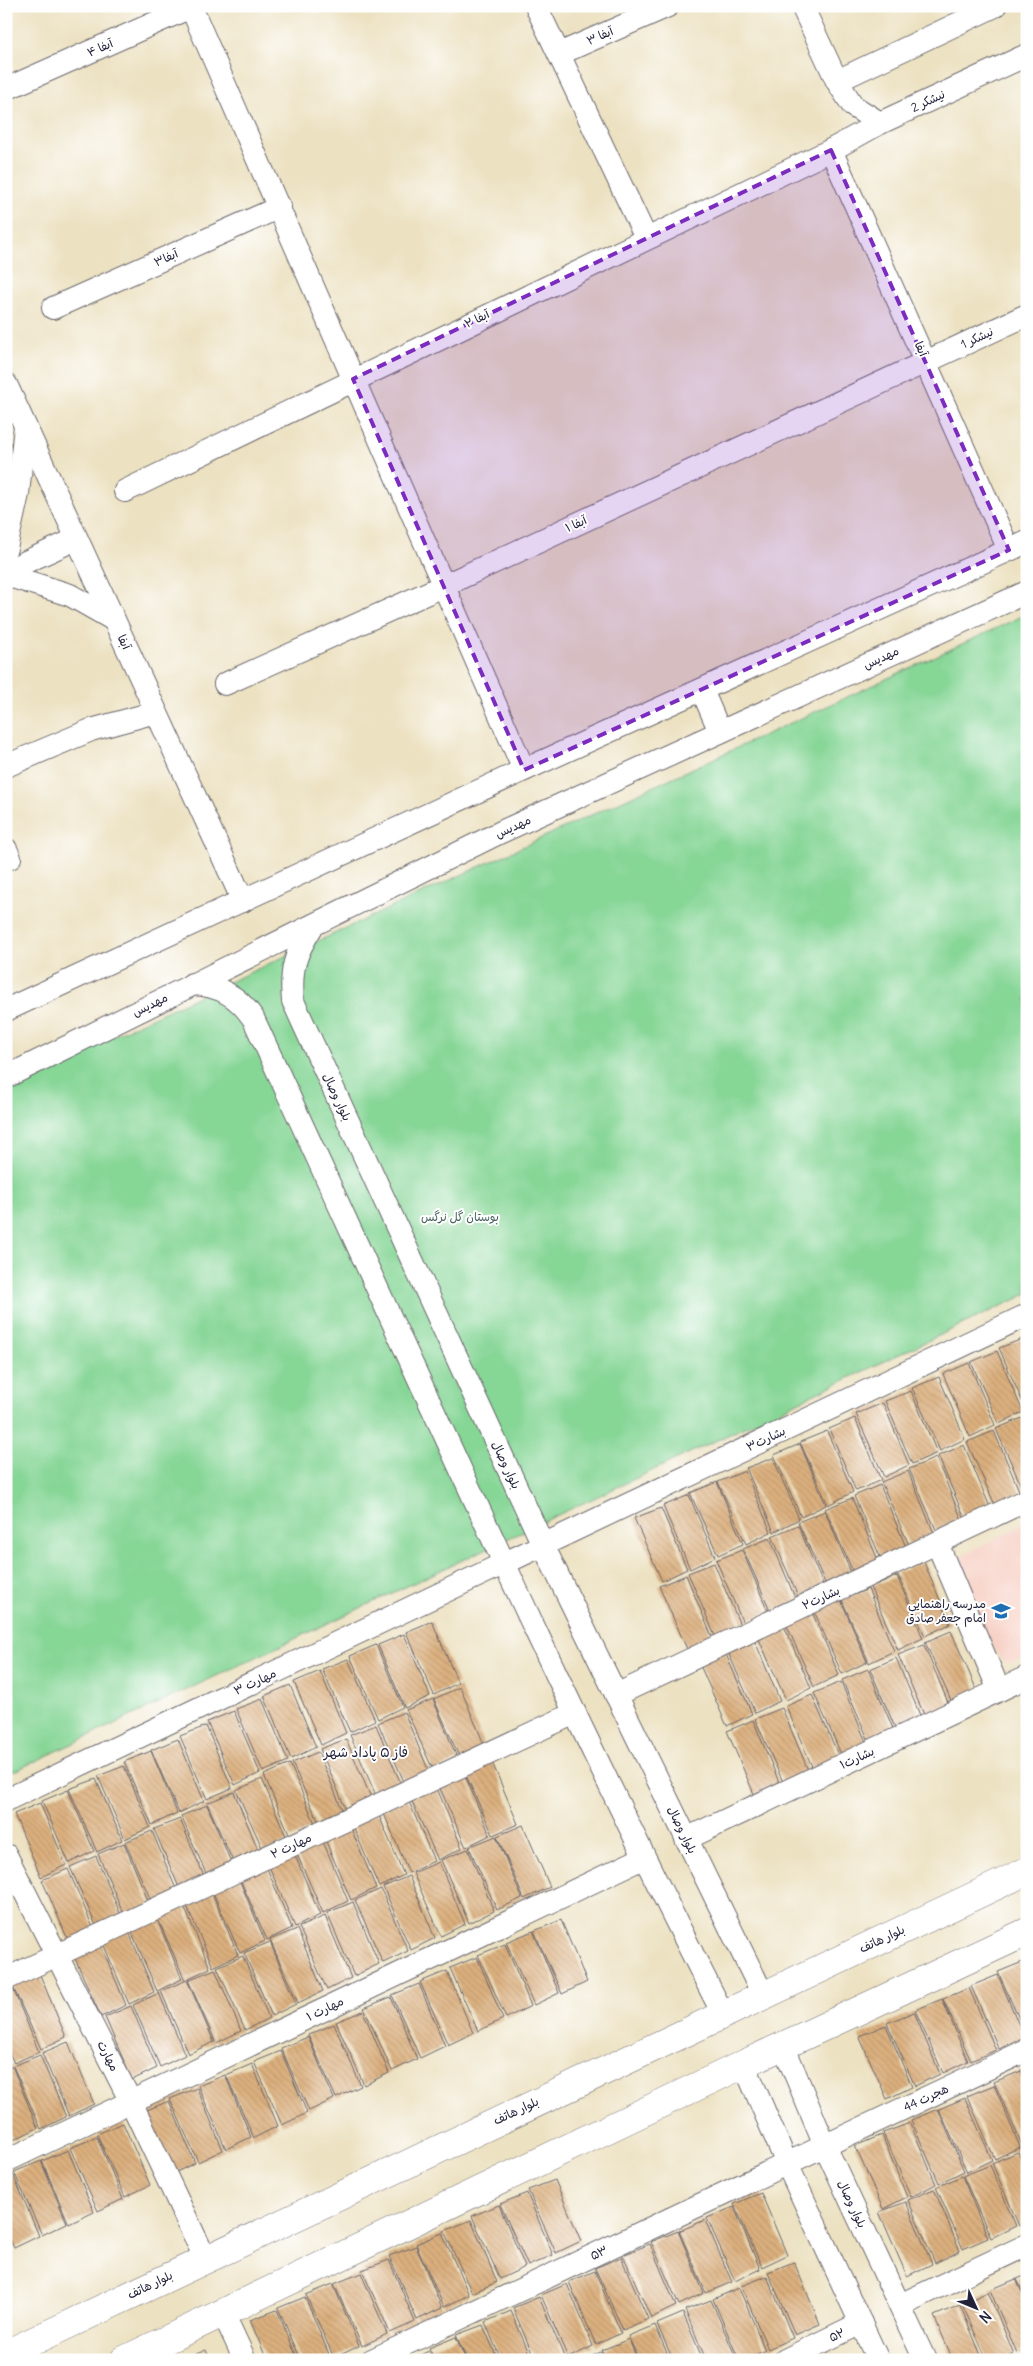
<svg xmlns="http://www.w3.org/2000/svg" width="1033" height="2366" viewBox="0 0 1033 2366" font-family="Delius,'Playpen Sans Arabic',sans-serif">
<defs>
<pattern id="building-back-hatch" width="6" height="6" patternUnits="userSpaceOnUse" patternTransform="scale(1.25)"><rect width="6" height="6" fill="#dcb07e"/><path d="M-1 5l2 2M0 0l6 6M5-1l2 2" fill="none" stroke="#bc976e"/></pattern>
</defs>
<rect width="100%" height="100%" fill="#fff"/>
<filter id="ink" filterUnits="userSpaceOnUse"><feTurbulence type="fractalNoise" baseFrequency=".02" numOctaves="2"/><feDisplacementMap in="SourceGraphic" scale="10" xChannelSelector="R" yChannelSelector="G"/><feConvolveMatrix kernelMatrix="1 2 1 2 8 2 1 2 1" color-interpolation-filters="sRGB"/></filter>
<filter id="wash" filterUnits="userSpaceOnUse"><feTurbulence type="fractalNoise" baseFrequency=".0096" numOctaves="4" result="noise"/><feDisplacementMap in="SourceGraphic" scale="20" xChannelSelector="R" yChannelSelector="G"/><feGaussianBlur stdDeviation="1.12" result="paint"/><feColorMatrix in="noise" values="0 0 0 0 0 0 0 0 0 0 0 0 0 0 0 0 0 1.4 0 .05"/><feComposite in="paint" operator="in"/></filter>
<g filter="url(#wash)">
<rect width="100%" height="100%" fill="#ece1c1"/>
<!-- built -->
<polygon fill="#f7d1c6" points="1027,1523 1027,1656 1011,1663 1001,1660 937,1543 960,1565 962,1555"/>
<!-- park -->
<polygon fill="#86d696" stroke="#547c68" points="1027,614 1027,1294 6,1775 6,1085"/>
<g id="blocks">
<!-- building -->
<g fill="url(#building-back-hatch)">
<polygon points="1025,1338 1027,1341 1027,1412 999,1348"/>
<polygon points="997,1351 1023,1412 999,1424 971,1362"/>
<polygon points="969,1363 995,1425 970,1437 943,1374"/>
<polygon points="939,1377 965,1439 940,1451 912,1388"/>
<polygon points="911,1391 937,1453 912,1464 885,1401"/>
<polygon points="883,1403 909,1465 884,1477 856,1414"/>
<polygon points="855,1418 881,1480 856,1491 829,1429"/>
<polygon points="1022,1418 1027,1429 1027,1491 1024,1492 996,1429"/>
<polygon points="827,1431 853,1492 828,1505 800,1442"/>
<polygon points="994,1431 1020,1493 995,1505 967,1442"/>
<polygon points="800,1444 826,1505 801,1517 774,1455"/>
<polygon points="964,1445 990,1507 965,1519 938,1456"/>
<polygon points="773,1458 799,1519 774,1532 746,1468"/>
<polygon points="936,1458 962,1520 937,1532 909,1469"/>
<polygon points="745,1471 771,1532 746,1544 718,1482"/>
<polygon points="908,1471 934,1533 909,1545 881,1482"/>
<polygon points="717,1482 743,1544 718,1555 690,1493"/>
<polygon points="880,1485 906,1547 881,1559 854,1496"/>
<polygon points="689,1495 715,1557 690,1569 663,1506"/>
<polygon points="852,1498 878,1560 853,1572 825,1509"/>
<polygon points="661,1508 687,1569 662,1581 634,1518"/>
<polygon points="825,1511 851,1573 826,1585 798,1522"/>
<polygon points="798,1525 824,1587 799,1599 772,1536"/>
<polygon points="770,1538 796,1600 771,1612 743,1549"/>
<polygon points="742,1550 768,1611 743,1623 716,1560"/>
<polygon points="924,1562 950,1624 925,1636 897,1573"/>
<polygon points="714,1563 740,1625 715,1636 688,1573"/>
<polygon points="686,1575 712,1637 687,1649 659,1586"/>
<polygon points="897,1576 923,1638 898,1650 870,1587"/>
<polygon points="868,1589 894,1651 869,1663 842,1600"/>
<polygon points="841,1600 867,1662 842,1674 814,1611"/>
<polygon points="813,1614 839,1675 814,1687 786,1624"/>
<polygon points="432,1621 458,1683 434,1695 406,1632"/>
<polygon points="784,1626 811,1688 786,1700 758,1637"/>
<polygon points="951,1631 978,1693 953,1705 925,1642"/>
<polygon points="404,1634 430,1696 405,1708 378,1645"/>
<polygon points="754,1639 780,1701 755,1713 727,1650"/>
<polygon points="376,1645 403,1707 378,1719 350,1656"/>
<polygon points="924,1645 950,1707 926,1719 898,1655"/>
<polygon points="725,1652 752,1714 727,1726 699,1663"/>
<polygon points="896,1658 922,1720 897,1732 870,1669"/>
<polygon points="348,1659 375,1720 350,1732 322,1669"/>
<polygon points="868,1669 894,1731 870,1743 842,1680"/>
<polygon points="320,1671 346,1733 321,1745 294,1682"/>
<polygon points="841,1682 867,1744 842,1756 814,1693"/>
<polygon points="290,1685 316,1747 291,1759 264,1696"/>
<polygon points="460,1687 486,1749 461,1761 434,1699"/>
<polygon points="812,1695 839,1757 813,1769 786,1706"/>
<polygon points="262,1699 288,1761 263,1772 236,1709"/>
<polygon points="433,1699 458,1760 434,1772 406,1710"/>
<polygon points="782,1708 808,1770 783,1782 755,1719"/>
<polygon points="234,1711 260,1773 235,1785 207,1722"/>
<polygon points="404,1712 430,1774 406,1786 378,1723"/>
<polygon points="753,1720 779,1782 754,1794 727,1731"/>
<polygon points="376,1725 402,1786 377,1798 350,1735"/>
<polygon points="206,1726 232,1788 207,1799 180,1736"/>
<polygon points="178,1739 204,1801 179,1813 151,1750"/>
<polygon points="346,1739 372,1800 347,1812 320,1749"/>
<polygon points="151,1751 177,1813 152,1825 124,1762"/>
<polygon points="318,1752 344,1814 320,1825 292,1763"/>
<polygon points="492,1762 518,1824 493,1835 465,1773"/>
<polygon points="290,1764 316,1826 291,1838 264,1775"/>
<polygon points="124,1766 150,1827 125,1839 98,1776"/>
<polygon points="464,1773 490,1835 466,1847 438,1784"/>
<polygon points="96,1779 122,1840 97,1852 69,1789"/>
<polygon points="262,1779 288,1841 264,1852 236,1790"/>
<polygon points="436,1786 462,1848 438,1860 410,1797"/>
<polygon points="68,1790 94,1851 69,1863 42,1801"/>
<polygon points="234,1792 260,1854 235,1866 207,1803"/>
<polygon points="408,1799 434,1861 409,1873 382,1809"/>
<polygon points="40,1803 66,1865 41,1877 14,1814"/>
<polygon points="207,1805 233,1867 208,1878 181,1816"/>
<polygon points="378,1813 404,1875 379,1887 352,1824"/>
<polygon points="180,1819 206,1881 181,1892 154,1829"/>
<polygon points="523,1825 550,1887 524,1899 497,1836"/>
<polygon points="350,1826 376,1888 351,1900 324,1837"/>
<polygon points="152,1831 178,1894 153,1905 125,1842"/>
<polygon points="496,1836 522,1898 497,1910 469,1847"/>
<polygon points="322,1839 348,1901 323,1913 295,1850"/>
<polygon points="124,1843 150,1905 125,1917 98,1854"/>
<polygon points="468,1849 494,1911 469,1923 441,1860"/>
<polygon points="294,1853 320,1915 295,1927 268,1864"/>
<polygon points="96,1856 122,1918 98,1930 70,1867"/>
<polygon points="439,1862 465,1924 441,1936 413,1873"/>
<polygon points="266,1866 292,1928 267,1940 239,1877"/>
<polygon points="68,1869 94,1930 69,1942 42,1880"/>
<polygon points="409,1876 435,1938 411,1950 383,1887"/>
<polygon points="239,1879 265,1941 240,1953 212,1890"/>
<polygon points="381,1889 408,1951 383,1963 355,1900"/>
<polygon points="212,1893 238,1955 213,1967 186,1904"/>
<polygon points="353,1902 379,1964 354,1976 327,1913"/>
<polygon points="184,1906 210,1968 185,1980 157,1917"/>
<polygon points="325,1916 351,1978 327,1990 299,1927"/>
<polygon points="156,1917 182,1979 157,1991 130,1928"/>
<polygon points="561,1920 587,1982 562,1994 534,1931"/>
<polygon points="297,1929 323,1991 298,2003 270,1940"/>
<polygon points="128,1930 154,1992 129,2004 102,1941"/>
<polygon points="533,1931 559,1993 534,2005 506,1942"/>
<polygon points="270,1942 296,2004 272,2016 244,1953"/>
<polygon points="100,1943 126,2005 101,2017 73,1954"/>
<polygon points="505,1944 531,2006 506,2018 478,1955"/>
<polygon points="243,1956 269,2018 245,2030 217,1967"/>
<polygon points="477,1957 503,2019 478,2031 450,1968"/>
<polygon points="1025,1961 1027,1966 1027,2036 998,1972"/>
<polygon points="215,1969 241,2031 216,2043 188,1980"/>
<polygon points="447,1971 473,2033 448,2045 420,1982"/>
<polygon points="40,1975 66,2037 41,2049 13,1987"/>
<polygon points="998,1975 1024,2037 999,2049 971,1986"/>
<polygon points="187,1980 214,2042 188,2054 161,1991"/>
<polygon points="419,1984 445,2046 420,2058 392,1995"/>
<polygon points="969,1988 996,2050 971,2061 943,1999"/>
<polygon points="13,1989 39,2052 14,2063 6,2046 6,1992"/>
<polygon points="159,1993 185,2055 160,2067 133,2005"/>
<polygon points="391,1997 417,2059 392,2071 364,2008"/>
<polygon points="942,1999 968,2061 943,2073 915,2010"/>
<polygon points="131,2006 157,2068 132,2080 105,2017"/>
<polygon points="363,2011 389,2073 364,2085 336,2022"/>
<polygon points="914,2012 940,2074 915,2086 887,2023"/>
<polygon points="334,2024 361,2086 336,2098 308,2035"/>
<polygon points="886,2025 912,2087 887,2099 859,2036"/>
<polygon points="308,2037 334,2099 309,2111 281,2048"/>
<polygon points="68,2042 94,2104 69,2116 42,2053"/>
<polygon points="281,2051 307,2113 282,2125 254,2062"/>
<polygon points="40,2055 66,2117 41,2129 13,2066"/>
<polygon points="252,2064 278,2126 254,2138 226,2075"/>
<polygon points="12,2066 38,2128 13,2140 6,2124 6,2069"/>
<polygon points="1027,2067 1027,2083 1021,2070"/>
<polygon points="1021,2071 1027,2086 1027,2143 1022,2145 994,2082"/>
<polygon points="225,2075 251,2137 226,2149 198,2086"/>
<polygon points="994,2085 1020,2147 995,2159 967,2096"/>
<polygon points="197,2088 223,2150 198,2162 170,2099"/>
<polygon points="965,2098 992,2160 967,2172 939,2109"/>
<polygon points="169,2101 195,2163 170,2175 142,2112"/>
<polygon points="938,2109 964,2171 939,2183 911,2120"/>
<polygon points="123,2123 150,2185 125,2197 97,2134"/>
<polygon points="910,2123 936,2184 911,2197 883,2133"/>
<polygon points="882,2135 907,2197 883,2209 855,2146"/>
<polygon points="97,2137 123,2199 98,2211 70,2148"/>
<polygon points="1027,2145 1027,2168 1018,2149"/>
<polygon points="68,2150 94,2212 69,2224 42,2161"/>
<polygon points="1018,2152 1027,2172 1027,2222 1019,2226 992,2163"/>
<polygon points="41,2161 67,2223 42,2235 14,2172"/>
<polygon points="990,2165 1016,2226 991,2238 963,2176"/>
<polygon points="13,2174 39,2236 14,2248 6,2231 6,2177"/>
<polygon points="962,2176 988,2238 963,2249 936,2187"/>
<polygon points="555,2180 581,2241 556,2253 528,2190"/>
<polygon points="934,2189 960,2251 935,2263 908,2200"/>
<polygon points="527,2193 553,2255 528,2266 500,2204"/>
<polygon points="761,2193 787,2255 762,2267 734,2204"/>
<polygon points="906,2202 932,2264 907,2276 879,2212"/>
<polygon points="499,2205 525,2267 500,2279 472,2216"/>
<polygon points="734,2207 760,2269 735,2281 707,2218"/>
<polygon points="471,2220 497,2282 472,2293 444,2231"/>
<polygon points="705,2220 732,2282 706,2293 679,2231"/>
<polygon points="678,2231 704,2293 679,2305 651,2242"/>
<polygon points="442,2233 469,2295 444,2307 416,2244"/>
<polygon points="650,2244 676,2306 651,2318 623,2255"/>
<polygon points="416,2246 442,2308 417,2320 389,2256"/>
<polygon points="621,2257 648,2319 623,2330 595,2268"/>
<polygon points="389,2260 415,2322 390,2333 362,2270"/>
<polygon points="794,2262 820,2324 795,2335 768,2272"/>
<polygon points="595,2271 621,2333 596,2345 569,2282"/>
<polygon points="361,2273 387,2334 362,2346 334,2284"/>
<polygon points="1027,2275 1027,2301 1017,2279"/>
<polygon points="767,2276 793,2338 768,2349 741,2286"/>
<polygon points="1016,2279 1027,2304 1027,2349 1017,2353 990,2290"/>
<polygon points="333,2284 359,2346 334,2358 306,2295"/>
<polygon points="567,2284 593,2346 568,2358 541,2295"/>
<polygon points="739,2288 765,2350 745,2360 739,2360 713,2299"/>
<polygon points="988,2292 1014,2354 1003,2360 987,2360 962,2304"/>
<polygon points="305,2297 331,2359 329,2360 301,2360 278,2308"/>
<polygon points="539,2297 565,2359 563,2360 535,2360 513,2308"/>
<polygon points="711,2300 737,2360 706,2360 685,2310"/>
<polygon points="960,2305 983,2360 953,2360 934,2316"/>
<polygon points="277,2310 298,2360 267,2360 250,2320"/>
<polygon points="511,2311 532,2360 501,2360 485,2322"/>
<polygon points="683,2313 703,2360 673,2360 657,2324"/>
<polygon points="483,2325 498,2360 467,2360 456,2335"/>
<polygon points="655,2325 670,2360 639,2360 628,2336"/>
<polygon points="456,2337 466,2360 435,2360 429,2348"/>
<polygon points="629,2339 637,2360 606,2360 602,2350"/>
<polygon points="206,2350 210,2360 182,2360"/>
<polygon points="429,2351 433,2360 409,2360"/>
<polygon points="601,2352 604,2360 583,2360"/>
</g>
</g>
</g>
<g filter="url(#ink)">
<use href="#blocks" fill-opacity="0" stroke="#69656a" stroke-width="1"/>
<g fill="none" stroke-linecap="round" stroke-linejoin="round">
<!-- minor casing -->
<g stroke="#69656a" stroke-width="24">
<g id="minor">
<polyline points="536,6 646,238"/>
<polyline points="802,6 837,81 853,106 880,123"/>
<polyline points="191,7 524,770"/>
<polyline points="559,54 668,6"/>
<polyline points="837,81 995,6"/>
<polyline points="6,89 193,6"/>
<polyline points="831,150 1009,550"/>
<polyline points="53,308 280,207"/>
<polyline points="6,384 243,901"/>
<polyline points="125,491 831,150 880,123 1027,55"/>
<polyline points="6,548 18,494 25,426"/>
<polyline points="6,571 76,539"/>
<polyline points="6,575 70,595 114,620"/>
<polyline points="225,684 443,586 1027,315"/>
<polyline points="702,690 720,732"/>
<polyline points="6,766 91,730 156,712"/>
<polyline points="6,849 10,858"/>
<path d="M312,927C295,954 290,969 293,1001L543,1545L763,1995"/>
<path d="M192,984C219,985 238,996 253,1018C407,1351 556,1687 723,2014"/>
<polyline points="6,1010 524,770 1027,542"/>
<polyline points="6,1077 501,832 1027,592"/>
<polyline points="937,1543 999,1690"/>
<polyline points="616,1695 1027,1500"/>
<polyline points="6,1800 1027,1315"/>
<polyline points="686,1839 1027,1677"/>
<polyline points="6,1855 131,2102 205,2258"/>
<polyline points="6,1979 575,1713"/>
<polyline points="784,2047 825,2146 925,2360"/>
<polyline points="744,2064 787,2164 878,2360"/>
<polyline points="6,2161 643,1858"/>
<polyline points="900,2305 1027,2245"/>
<polyline points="223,2313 245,2360"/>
<polyline points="372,2360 1027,2050"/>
<polyline points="785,2360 861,2323"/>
</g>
</g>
<!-- major casing -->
<g stroke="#69656a" stroke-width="29">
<g id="major">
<polyline points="6,2354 1027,1871"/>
<polyline points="124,2360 744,2064 1027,1932"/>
</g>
</g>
<!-- minor -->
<use href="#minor" stroke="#fff" stroke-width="22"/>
<!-- major -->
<use href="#major" stroke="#fff" stroke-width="28"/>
</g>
</g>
<!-- marked area -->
<path fill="#7b2cbf" fill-opacity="0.2" stroke="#7b2cbf" stroke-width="4" stroke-dasharray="10 6" stroke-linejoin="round" d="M831,150L1009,550L524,770L353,379Z"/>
<!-- icons -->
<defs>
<g id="school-bare" transform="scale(1.5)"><path d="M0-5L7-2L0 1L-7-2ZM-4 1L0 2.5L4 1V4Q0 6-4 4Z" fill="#1f6fb2" stroke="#fff" stroke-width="2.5" paint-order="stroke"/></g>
</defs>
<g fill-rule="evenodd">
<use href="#school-bare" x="1001" y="1611"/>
</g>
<g text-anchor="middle" stroke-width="4" stroke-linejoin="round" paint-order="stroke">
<!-- street labels -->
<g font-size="12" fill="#22223b" stroke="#fff">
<text transform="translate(600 36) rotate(-24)" y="4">آبفا ۳</text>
<text transform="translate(100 48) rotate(-24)" y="4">آبفا ۴</text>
<text transform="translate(928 101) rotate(-25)" y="4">نیشکر 2</text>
<text transform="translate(166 258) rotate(-24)" y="4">آبفا۳</text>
<text transform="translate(477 319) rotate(-26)" y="4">آبفا ۲</text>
<text transform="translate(977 338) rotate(-25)" y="4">نیشکر 1</text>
<text transform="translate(921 349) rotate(66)" y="4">آبفا</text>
<text transform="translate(576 524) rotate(-25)" y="4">آبفا ۱</text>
<text transform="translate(124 642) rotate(65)" y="4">آبفا</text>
<text transform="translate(881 658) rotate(-25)" y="4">مهدیس</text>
<text transform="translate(513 827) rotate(-25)" y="4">مهدیس</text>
<text transform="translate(150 1005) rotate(-27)" y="4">مهدیس</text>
<text transform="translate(337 1097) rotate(65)" y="4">بلوار وصال</text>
<text transform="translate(766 1439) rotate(-25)" y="4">بشارت۳</text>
<text transform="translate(506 1465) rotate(65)" y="4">بلوار وصال</text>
<text transform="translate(821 1598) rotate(-25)" y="4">بشارت۲</text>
<text transform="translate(255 1682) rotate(-25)" y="4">مهارت ۳</text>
<text transform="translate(857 1758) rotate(-25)" y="4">بشارت۱</text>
<text transform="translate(682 1830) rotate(64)" y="4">بلوار وصال</text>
<text transform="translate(291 1846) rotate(-25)" y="4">مهارت ۲</text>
<text transform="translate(882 1939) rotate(-25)" y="4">بلوار هاتف</text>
<text transform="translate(325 2009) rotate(-26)" y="4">مهارت ۱</text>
<text transform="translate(108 2056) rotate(63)" y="4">مهارت</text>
<text transform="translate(926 2098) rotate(-25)" y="4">هجرت 44</text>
<text transform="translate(516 2111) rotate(-25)" y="4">بلوار هاتف</text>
<text transform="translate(852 2204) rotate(65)" y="4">بلوار وصال</text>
<text transform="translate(599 2253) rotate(-25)" y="4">۵۳</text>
<text transform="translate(150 2285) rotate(-26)" y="4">بلوار هاتف</text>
<text transform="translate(837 2335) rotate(-25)" y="4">۵۲</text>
</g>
<!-- park labels -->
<g font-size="12" fill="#45615b" stroke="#fff">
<text x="460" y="1221">بوستان گل نرگس</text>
</g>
<!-- poi labels -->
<g font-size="12" fill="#22223b" stroke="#fff" text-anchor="end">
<text x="986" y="1608">مدرسه راهنمایی<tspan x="986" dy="14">امام جعفر صادق</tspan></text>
</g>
<!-- neighbourhood labels -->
<g font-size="14" fill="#22223b" stroke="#fff">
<text x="366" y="1757">فاز ۵ پاداد شهر</text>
</g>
</g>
<!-- margin -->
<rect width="1033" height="2366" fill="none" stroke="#fff" stroke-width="25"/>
<!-- north arrow -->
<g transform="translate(976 2308) rotate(134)" stroke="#ffffff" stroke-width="4" paint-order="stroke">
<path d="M0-4L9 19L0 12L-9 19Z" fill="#22223b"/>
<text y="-8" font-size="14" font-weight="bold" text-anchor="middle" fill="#22223b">N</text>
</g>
</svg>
